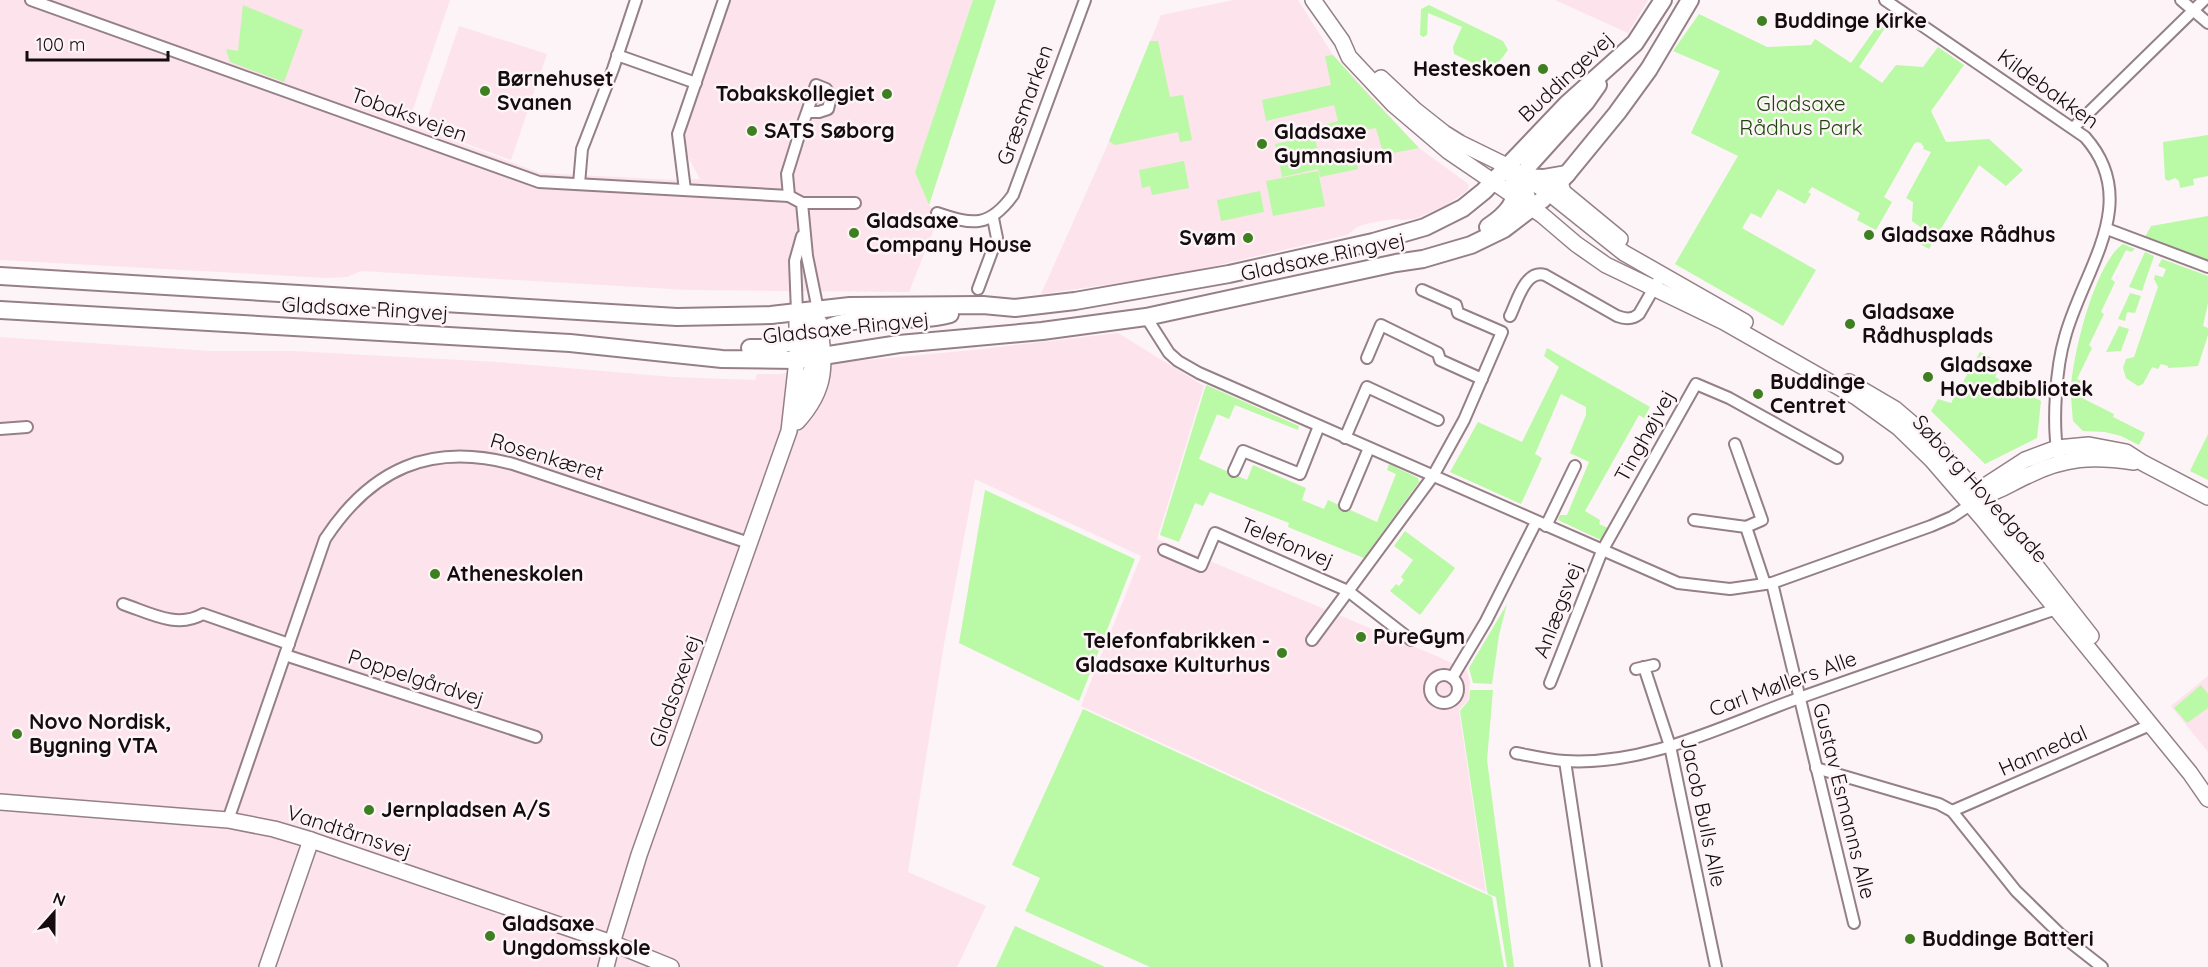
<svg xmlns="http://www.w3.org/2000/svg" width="2208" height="967" viewBox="0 0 2208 967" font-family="Quicksand,sans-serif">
<rect width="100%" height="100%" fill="#fdf4f7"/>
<!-- built -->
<g fill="#fde3ec">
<polygon points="0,0 450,0 408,124 540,173 674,180 700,179 687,155 683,134 730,0 973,0 915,172 929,205 937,213 936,224 909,292 688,290 361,271 347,277 327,278 0,260"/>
<polygon points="1234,0 1298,0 1333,55 1419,148 1467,183 1469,186 1467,191 1446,205 1417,218 1405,220 1394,219 1369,223 1357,227 1347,235 1175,275 1041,294 1112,135 1161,15"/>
<polygon points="1555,0 1648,0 1628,33"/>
<polygon points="459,26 547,54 511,160 424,128"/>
<polygon points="1118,333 1204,386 1157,539 1439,657 1467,671 1470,682 1468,700 1459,710 1486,892 1081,706 1141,556 975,479 944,644 908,872 986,906 957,967 0,967 0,337 211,351 293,351 497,362 673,377 755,380 757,374 780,374 845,362 983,349"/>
<polygon points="2208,676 2208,752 2171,706"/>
</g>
<!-- green -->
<g fill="#baf9a5">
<polygon points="973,0 996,0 929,205 915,172"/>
<polygon points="243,5 303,30 284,82 230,62 226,49 238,51"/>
<polygon points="1429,5 1503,41 1508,50 1488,76 1480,77 1477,73 1479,66 1454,54 1453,47 1462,27 1428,13 1427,35 1423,37 1420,35 1421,9"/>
<polygon points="1887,12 1893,16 1859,67 1882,83 1896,65 1923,67 1938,47 1964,65 1931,111 1946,142 1989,139 2023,170 2006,186 1979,165 1929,249 1915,241 1923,229 1912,221 1913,202 1906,198 1931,152 1923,149 1924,147 1921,143 1917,142 1914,144 1884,197 1892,202 1876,230 1857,220 1860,213 1812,187 1808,192 1811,194 1805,204 1778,189 1761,218 1751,213 1742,228 1816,270 1783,326 1675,264 1738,156 1691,133 1720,71 1673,51 1699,14 1767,47 1811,45 1815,39 1851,63"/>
<polygon points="1150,41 1158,41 1170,97 1183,95 1192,140 1180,142 1178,132 1115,145 1109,141"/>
<polygon points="1333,55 1366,92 1419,148 1367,158 1366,154 1382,149 1376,128 1327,136 1324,125 1338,121 1334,105 1266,121 1262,100 1331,85 1325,56"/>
<polygon points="2208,135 2208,176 2193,179 2194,185 2180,188 2179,181 2175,178 2168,181 2165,179 2163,142"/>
<polygon points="1315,136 1317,148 1278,156 1275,144"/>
<polygon points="1315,153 1317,165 1356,157 1358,169 1320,177 1318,169 1282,177 1279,161"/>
<polygon points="1184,161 1189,188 1152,195 1150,186 1142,188 1139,170"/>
<polygon points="1318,171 1325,206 1273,216 1266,181"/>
<polygon points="1260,191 1264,212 1221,221 1217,200"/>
<polygon points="2208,216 2208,260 2145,237 2151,226"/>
<path d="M2123,244L2135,249L2131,252L2126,250L2111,279L2115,282L2101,312L2104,314L2089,345L2092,348L2077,379L2086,383L2080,397L2114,414L2113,417L2145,433L2139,445L2121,436L2105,432L2083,431L2073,421C2072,410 2071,399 2071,388C2073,353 2095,263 2123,244Z"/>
<polygon points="2145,252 2154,256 2142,291 2129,287"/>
<polygon points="2162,259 2208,276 2208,303 2203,326 2208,328 2208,335 2198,366 2168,368 2168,366 2161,364 2158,369 2152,367 2143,384 2138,386 2126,378 2123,368 2126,359 2134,357 2158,287 2154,279 2155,275 2163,277 2166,269 2158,266"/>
<polygon points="2130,293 2141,296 2135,313 2127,312 2125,321 2118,319"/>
<polygon points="2119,326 2129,329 2121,351 2106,352"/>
<polygon points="1547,348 1650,407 1644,418 1639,415 1585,511 1600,520 1599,524 1608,528 1601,540 1558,520 1560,515 1567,515 1589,462 1570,453 1586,415 1586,407 1561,394 1535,454 1542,458 1521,504 1450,472 1478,422 1522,442 1559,367 1544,356"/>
<polygon points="1980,352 2002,363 1995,377 2041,401 2037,438 1985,464 1931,411 1938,399 1951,403"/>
<polygon points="1206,385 1299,426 1298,430 1235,405 1229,419 1217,414 1199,459 1247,480 1253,465 1306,488 1302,500 1324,509 1328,500 1377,522 1396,474 1387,470 1389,464 1418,478 1419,482 1364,558 1288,527 1289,523 1210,492 1203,506 1195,503 1179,542 1160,535"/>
<polygon points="2208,434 2208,480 2190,471"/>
<polygon points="985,490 1135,559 1079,701 959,643"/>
<polygon points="1405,531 1455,568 1420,615 1390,591 1396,584 1399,586 1404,580 1401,577 1413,560 1394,546"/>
<polygon points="1507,604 1499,635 1492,684 1473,683 1469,668"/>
<polygon points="2201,685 2208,694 2208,708 2187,723 2174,708"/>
<polygon points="1470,690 1493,690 1487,760 1514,967 1507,967 1496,897 1488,894 1487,891 1460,711 1469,700"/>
<polygon points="1083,709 1492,897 1504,967 1150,967 1025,911 1040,878 1012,865"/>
<polygon points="1015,926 1105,967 996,967"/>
</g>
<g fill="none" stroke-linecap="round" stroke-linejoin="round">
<!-- street casing -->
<g stroke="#958088" stroke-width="14">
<g id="street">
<polyline points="31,0 539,182 789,196 802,203 807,256 818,310"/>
<path d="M1885,0L2085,137C2143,202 2083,270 2065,337C2056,367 2052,423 2058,455"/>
<polyline points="2181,0 2208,23"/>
<polyline points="617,55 696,83"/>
<polyline points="802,126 807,112 819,112 828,109 831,97 826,89 816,85 807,112"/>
<polyline points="2073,128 2204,0"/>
<polyline points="579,184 582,149 613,69 636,0"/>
<polyline points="685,190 678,134 724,0"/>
<polyline points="789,196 787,174 801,129"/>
<polyline points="802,203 855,203"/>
<path d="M937,213C973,225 989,228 1013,195L1085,0"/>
<polyline points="2107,229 2208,267"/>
<polyline points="978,289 997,238 993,218"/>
<polyline points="797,312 795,261 802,236"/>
<path d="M1510,316C1517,302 1525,269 1545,275L1617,316C1625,319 1632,320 1639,314L1662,274"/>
<polyline points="1146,317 1169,353 1178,361 1199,373 1678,583 1730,589 1772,583 1931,526 1952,517 1970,505"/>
<polyline points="1367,358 1381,325 1438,353 1440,360 1482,379"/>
<polyline points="0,429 27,427"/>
<polyline points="1345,438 1367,387 1438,420"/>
<polyline points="1735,444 1762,520 1746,527"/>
<polyline points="1234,471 1243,451 1300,474 1319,426"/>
<polyline points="1345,505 1369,448"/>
<polyline points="1694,520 1746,527 1765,584"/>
<polyline points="1546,526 1575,466"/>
<polyline points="1164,550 1201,566 1215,533 1348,591 1411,640"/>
<polyline points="1772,583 1854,923"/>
<path d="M123,604C150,613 177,629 203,614L289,644"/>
<polyline points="1312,640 1433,476 1464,420 1502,332 1458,313 1456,305 1422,290"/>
<polyline points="285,655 536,737"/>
<polyline points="1644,667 1670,746 1716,967"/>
<polyline points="1636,669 1654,665"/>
<circle cx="1444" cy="689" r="14"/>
<polyline points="1452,678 1486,621 1536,522"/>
<polyline points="1550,683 1602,551 1696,384 1729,398 1837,458"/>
<path d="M1516,753C1532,756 1549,760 1565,761C1648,766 1726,724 1802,697C1886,667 1972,638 2056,609"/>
<polyline points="1565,761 1596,967"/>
<polyline points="1816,768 1939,804 1952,811 2016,891 2060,934 2102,967"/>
<polyline points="1952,811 2150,725"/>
<path d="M228,820L325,539C371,469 430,442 513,464L749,543"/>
</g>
</g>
<!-- secondary casing -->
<g stroke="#958088" stroke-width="18">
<g id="secondary">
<polyline points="1313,0 1342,41 1349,57 1394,105 1448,151 1542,215 1576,244 1606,265 1724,322 1856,397 1899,428 1932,460 1982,518 2190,773 2208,799"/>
<polyline points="1381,78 1415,110 1444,133 1460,143 1507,166 1549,193 1624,253 1745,322"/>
<polyline points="1560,182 1563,192 1620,239"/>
<polyline points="1849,382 1895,409 1929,438 1993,511 2091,636"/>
<polyline points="797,411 812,368 810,348"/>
<path d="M797,422C828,388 825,364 819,322"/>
<path d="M1981,496C1998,493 2011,483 2027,476C2065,457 2093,456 2134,462"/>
<polyline points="1975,501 1988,484 2025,460 2057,448 2089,445 2126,452 2143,463 2208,497"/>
<polyline points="0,802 228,820 274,829 311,840 612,943 671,967"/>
<polyline points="267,967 311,840"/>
<polyline points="606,967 612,943 639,855 789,431 797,360 797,312"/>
</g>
</g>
<!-- primary casing -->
<g stroke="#958088" stroke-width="20">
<g id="primary">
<polyline points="1514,177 1544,178 1567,174"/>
<path d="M1532,208C1524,194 1521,181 1529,165L1586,102L1598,85"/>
<path d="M1488,227C1506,215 1521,201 1513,178"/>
<polyline points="0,276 677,317 771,315 850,306 983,305 1015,308 1075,301 1229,274 1373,242 1425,227 1463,208 1484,191 1567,104 1635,43 1663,0"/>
<polyline points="0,310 570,343 722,359 797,360 899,344 1042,331 1146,317 1396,263 1423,259 1471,245 1504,229 1542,200 1567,174 1617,113 1649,69 1690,0"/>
<path d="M750,348C785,349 802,342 818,310"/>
<path d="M797,360C822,300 900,328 950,314"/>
</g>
</g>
<!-- street -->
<use href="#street" stroke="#fff" stroke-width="10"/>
<!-- secondary -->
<use href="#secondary" stroke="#fff" stroke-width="15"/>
<!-- primary -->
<use href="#primary" stroke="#fff" stroke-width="16"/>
</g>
<!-- markers -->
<g fill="#3d7f21" stroke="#fdf4f7" stroke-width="2">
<circle cx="1762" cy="21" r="6"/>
<circle cx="1543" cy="69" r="6"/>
<circle cx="485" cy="91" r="6"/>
<circle cx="887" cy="94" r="6"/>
<circle cx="752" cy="131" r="6"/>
<circle cx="1262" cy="144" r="6"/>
<circle cx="854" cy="233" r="6"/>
<circle cx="1869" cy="235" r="6"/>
<circle cx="1248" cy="238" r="6"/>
<circle cx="1850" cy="324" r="6"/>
<circle cx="1928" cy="377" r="6"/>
<circle cx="1758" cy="394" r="6"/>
<circle cx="435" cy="574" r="6"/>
<circle cx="1361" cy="637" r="6"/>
<circle cx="1282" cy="653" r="6"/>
<circle cx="17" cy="734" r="6"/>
<circle cx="369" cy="810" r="6"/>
<circle cx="490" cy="936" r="6"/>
<circle cx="1910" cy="939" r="6"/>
</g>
<g text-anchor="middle" stroke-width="5" stroke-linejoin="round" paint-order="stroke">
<!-- poi labels -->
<g font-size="21" font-weight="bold" fill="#140c0f" stroke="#fdf4f7" text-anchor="start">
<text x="1774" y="28">Buddinge Kirke</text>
<text x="1531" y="76" text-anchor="end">Hesteskoen</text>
<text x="497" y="86">Børnehuset<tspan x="497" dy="24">Svanen</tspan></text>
<text x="875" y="101" text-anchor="end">Tobakskollegiet</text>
<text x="764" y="138">SATS Søborg</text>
<text x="1274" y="139">Gladsaxe<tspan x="1274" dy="24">Gymnasium</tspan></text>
<text x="866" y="228">Gladsaxe<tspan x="866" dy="24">Company House</tspan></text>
<text x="1881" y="242">Gladsaxe Rådhus</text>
<text x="1236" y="245" text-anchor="end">Svøm</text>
<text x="1862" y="319">Gladsaxe<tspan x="1862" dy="24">Rådhusplads</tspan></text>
<text x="1940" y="372">Gladsaxe<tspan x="1940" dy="24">Hovedbibliotek</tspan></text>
<text x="1770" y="389">Buddinge<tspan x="1770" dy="24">Centret</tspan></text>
<text x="447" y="581">Atheneskolen</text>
<text x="1373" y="644">PureGym</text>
<text x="1270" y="648" text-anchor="end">Telefonfabrikken -<tspan x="1270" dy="24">Gladsaxe Kulturhus</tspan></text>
<text x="29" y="729">Novo Nordisk,<tspan x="29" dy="24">Bygning VTA</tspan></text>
<text x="381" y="817">Jernpladsen A/S</text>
<text x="502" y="931">Gladsaxe<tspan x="502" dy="24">Ungdomsskole</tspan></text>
<text x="1922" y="946">Buddinge Batteri</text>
</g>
<!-- street labels -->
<g font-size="21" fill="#140c0f" stroke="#fdf4f7">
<text transform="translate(1566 77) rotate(-43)" y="7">Buddingevej</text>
<text transform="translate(2048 89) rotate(36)" y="7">Kildebakken</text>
<text transform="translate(1025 105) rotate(-70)" y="7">Græsmarken</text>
<text transform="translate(409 115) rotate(20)" y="7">Tobaksvejen</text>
<text transform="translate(1323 257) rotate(-12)" y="7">Gladsaxe Ringvej</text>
<text transform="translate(365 309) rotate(3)" y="7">Gladsaxe Ringvej</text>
<text transform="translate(846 328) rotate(-6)" y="7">Gladsaxe Ringvej</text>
<text transform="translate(1645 436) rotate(-61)" y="7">Tinghøjvej</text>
<text transform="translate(547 457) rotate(17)" y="7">Rosenkæret</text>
<text transform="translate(1980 489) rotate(48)" y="7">Søborg Hovedgade</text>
<text transform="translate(1287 543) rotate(23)" y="7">Telefonvej</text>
<text transform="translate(1558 610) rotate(-69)" y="7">Anlægsvej</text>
<text transform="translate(416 678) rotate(18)" y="7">Poppelgårdvej</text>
<text transform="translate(1783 684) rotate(-20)" y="7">Carl Møllers Alle</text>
<text transform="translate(675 691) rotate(-71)" y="7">Gladsaxevej</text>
<text transform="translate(2043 751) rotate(-24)" y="7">Hannedal</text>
<text transform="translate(1844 801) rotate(76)" y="7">Gustav Esmanns Alle</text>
<text transform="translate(1703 812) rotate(78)" y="7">Jacob Bulls Alle</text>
<text transform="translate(349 832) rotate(18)" y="7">Vandtårnsvej</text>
</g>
<!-- park labels -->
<g font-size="21" fill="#1e450d" stroke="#fdf4f7">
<text x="1801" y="111">Gladsaxe<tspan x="1801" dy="24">Rådhus Park</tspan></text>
</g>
</g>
<!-- north arrow -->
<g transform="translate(54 913) rotate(21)" stroke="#fdf4f7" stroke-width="4.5" paint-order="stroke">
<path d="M0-4.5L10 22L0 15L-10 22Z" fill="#140c0f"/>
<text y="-9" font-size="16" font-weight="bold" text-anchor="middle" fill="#140c0f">N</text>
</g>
<!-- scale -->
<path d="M27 51v9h141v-9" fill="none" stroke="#140c0f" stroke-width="3"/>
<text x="36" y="51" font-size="18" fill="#140c0f" stroke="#fdf4f7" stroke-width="4.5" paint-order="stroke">100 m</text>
</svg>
